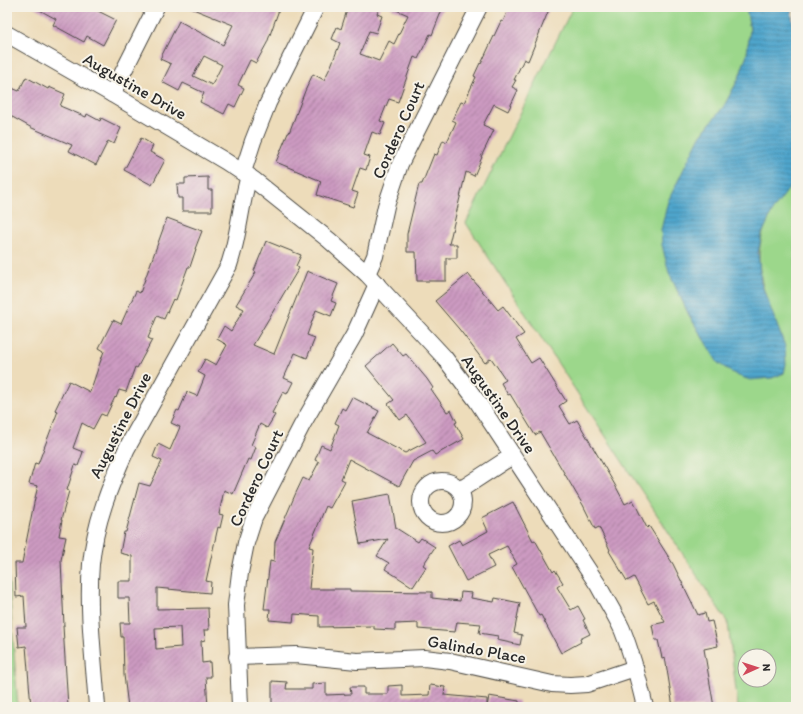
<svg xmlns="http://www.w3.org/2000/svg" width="803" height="714" viewBox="0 0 803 714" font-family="Itim,sans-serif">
<defs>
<pattern id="water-rules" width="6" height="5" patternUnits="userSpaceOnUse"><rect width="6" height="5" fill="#50a5cc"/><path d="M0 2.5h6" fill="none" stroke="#4387a6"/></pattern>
<pattern id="building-hatch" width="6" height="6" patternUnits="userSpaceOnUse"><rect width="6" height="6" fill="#cc9ac1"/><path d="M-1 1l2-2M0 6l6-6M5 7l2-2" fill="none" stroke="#a67e9d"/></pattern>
</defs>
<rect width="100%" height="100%" fill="#f7f3e8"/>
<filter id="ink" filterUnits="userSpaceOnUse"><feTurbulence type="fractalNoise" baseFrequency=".025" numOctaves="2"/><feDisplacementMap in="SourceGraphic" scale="8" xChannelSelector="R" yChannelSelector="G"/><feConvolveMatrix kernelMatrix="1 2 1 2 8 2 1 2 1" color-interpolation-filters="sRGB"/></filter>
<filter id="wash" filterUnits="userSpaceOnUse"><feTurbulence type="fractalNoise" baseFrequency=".012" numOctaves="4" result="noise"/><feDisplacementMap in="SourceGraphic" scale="16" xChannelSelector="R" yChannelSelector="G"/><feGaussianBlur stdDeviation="0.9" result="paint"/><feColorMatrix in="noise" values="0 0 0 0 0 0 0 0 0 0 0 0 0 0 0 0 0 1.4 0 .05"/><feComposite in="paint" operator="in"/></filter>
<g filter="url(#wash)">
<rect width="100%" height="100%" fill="#eddcba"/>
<!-- grass -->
<g fill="#9cd78b" stroke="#64815b" fill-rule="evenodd">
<path d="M573,7H746L750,29L747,54L739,78L724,106L700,136L669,273L689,315L704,340L772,378L784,373C788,350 783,343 775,323C760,282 750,253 772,211C778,200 788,190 796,179V707H738L728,623L466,223ZM745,656H769V680H745Z"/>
<polygon points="7,556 18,707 7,707"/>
</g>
<!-- water -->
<polygon fill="url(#water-rules)" stroke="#3e687c" points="746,7 791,7 796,49 796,179 773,210 762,234 758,253 761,283 785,346 786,364 784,373 772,378 750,380 736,375 718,363 689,315 669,273 662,245 661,230 668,201 700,136 724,106 739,78 747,54 750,29"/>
<g id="blocks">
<!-- building -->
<g fill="url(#building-hatch)" fill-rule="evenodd">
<polygon points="34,7 90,7 116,20 103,45 87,36 84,42 53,25 56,19"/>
<path d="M188,7H280L267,43L256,63L250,60L238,85L244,88L235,107L229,104L224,114L200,102L204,93L183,83L179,91L162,82L171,64L160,59L179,21L223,45L233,25ZM204,56L222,65L212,85L193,76Z"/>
<polygon points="348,7 380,7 377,14 382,16 376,33 369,31 360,54 379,61 389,41 394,44 408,15 389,7 443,7 432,35 430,34 418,59 414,57 398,102 389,99 380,121 385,123 380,135 372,132 364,155 370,157 366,170 360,168 352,191 358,193 353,207 317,195 321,181 276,162 288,133 289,133 305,91 313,74 324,80 331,66 340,43 332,39 337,27 341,29"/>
<polygon points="509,7 550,7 528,61 524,59 514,80 516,80 512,87 518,90 508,111 494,104 483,125 494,130 481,157 482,157 474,176 466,172 449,244 457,244 457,258 446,258 446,281 417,281 416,252 407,252 407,234 419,184 422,184 434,154 437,155 443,140 447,142 456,122 452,120 461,102 464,103 476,77 474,76 480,63 481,64 501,21 503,22"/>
<polygon points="26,77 48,89 49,87 65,94 60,106 86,117 87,114 100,121 101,118 121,128 114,144 108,141 96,165 69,151 72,145 32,128 7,114 7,86 19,91"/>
<polygon points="141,138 153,145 150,152 165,160 152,185 124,170"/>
<polygon points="208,177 208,190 212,190 212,211 182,211 182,198 178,198 177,184 185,184 185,178"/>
<polygon points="167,218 202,231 195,249 196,249 190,267 188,267 176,300 173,299 164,319 157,316 148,338 152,340 137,368 135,367 126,392 119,390 116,398 115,397 106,416 101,414 93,429 82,423 73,448 83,452 78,466 75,465 67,490 69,491 61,520 62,520 59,536 66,537 61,560 64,626 63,626 68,707 31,707 26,646 19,647 17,627 26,627 24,596 16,597 15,563 22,563 35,498 38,486 29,484 35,463 38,464 58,411 55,410 69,381 90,392 104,351 99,348 113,320 121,324 136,291 140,293"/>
<path d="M266,241L301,255L296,266L299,268L253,345L274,354L307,271L338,284L331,301L336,303L331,316L316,310L307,335L315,338L307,358L295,353L284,378L293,382L287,394L283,392L272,413L275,415L267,428L260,424L251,445L256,447L251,460L248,459L233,494L224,490L219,514L223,515L220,528L218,527L206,581L211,582L210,593L157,588V609L208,608L209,630H204L205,640L201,641L202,663L210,662L211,677H206L208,707H128L124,675L123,637H121L120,623H130L129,598H118V581H132V556L120,553L124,532H126L139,483L150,486L162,461L153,457L158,444L170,450L180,427L171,423L177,410L179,411L187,392L197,396L205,376L198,372L205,359L216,365L227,345L217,339L224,326L231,331L244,309L236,305L256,272L254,271ZM180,627L181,647L156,649L155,628Z"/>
<polygon points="468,274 498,310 503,306 524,334 516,339 531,363 539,358 566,401 559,406 570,424 577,420 615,485 625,504 633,500 647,528 649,526 673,564 698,615 705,613 707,622 712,621 718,646 704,649 714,707 673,707 665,657 662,658 658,640 655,640 652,625 665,622 654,601 648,604 634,577 627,581 609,551 610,550 599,527 595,529 583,505 540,432 535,435 510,394 508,395 501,383 506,380 491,358 485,363 459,329 435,301"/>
<polygon points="392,343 403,356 406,354 427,379 433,388 431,389 447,412 451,410 457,422 455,423 464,439 435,455 432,451 413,461 399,486 349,459 341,479 345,481 330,508 326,506 309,547 313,548 309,589 350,589 350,591 432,592 432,598 460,601 461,592 472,593 471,598 494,602 495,598 520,603 514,633 522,635 520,645 497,640 498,636 479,633 481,624 457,622 455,632 418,629 418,623 395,624 395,630 374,629 374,626 319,627 319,616 294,614 293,622 269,620 270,609 264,609 270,561 274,562 275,542 295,495 303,478 309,481 319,462 315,460 321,445 330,449 339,425 335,423 342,408 345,410 352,397 379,411 367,433 405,453 426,442 407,415 400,420 388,404 394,400 366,366"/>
<polygon points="390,494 396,528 418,542 421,538 435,547 423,565 426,567 413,587 385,569 389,563 377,556 388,539 360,544 352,501"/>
<polygon points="513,502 533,541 535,540 553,572 555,570 563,583 557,587 571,610 578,606 585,619 583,620 590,634 580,639 581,642 561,653 541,615 539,616 512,567 517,564 507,546 488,555 494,567 466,581 448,546 459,540 462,545 488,531 482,518"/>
<polygon points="272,681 287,682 286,689 312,689 312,684 326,683 326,695 351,694 350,687 364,687 364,694 388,694 388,686 402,685 402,696 429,695 430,685 445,687 444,695 487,699 487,707 272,707"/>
<polygon points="489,696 519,701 519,707 487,707"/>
</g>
</g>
</g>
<g filter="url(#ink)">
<use href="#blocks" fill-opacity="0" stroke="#484640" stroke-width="1"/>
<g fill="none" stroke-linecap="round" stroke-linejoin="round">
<!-- minor casing -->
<g stroke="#484640" stroke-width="18">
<g id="minor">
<path d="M7,34L112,94L225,161L254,180L329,240L367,274L444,357L477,401L598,585C606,600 615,614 622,629C632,654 639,681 645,707"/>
<polyline points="112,94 156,7"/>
<polyline points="243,172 253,141 268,103 316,7"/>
<polyline points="367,274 375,256 386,206 400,164 479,7"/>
<circle cx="442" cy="502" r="21"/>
<polyline points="460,490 512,456"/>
<polyline points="237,657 296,655 357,661 424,658 450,661 552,684 570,685 587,684 635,668"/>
<path d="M97,707C94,660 87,611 91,564C95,523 110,485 127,448L229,265C239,236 240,206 249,176"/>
<polyline points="240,707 236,605 240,573 246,543 254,518 302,425 354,335 377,284"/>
</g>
</g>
<!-- minor -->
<use href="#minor" stroke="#fff" stroke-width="16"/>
</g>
</g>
<g text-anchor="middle" stroke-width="4" stroke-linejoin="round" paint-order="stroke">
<!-- street labels -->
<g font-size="17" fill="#2b2b2b" stroke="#f7f3e8">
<text transform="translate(135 86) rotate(30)" y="6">Augustine Drive</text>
<text transform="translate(398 130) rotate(-66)" y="6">Cordero Court</text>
<text transform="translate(499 404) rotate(55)" y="6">Augustine Drive</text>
<text transform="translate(120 425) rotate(-63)" y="6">Augustine Drive</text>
<text transform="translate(256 478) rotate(-65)" y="6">Cordero Court</text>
<text transform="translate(477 649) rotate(10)" y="6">Galindo Place</text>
</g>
</g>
<!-- margin -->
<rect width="803" height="714" fill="none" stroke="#f7f3e8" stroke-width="24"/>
<!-- north arrow -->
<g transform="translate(757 668) rotate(87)"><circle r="19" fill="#f7f3e8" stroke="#a5a39c"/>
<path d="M0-3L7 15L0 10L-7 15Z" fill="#d1495b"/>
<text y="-6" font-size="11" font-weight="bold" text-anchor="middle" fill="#2b2b2b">N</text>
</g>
</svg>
